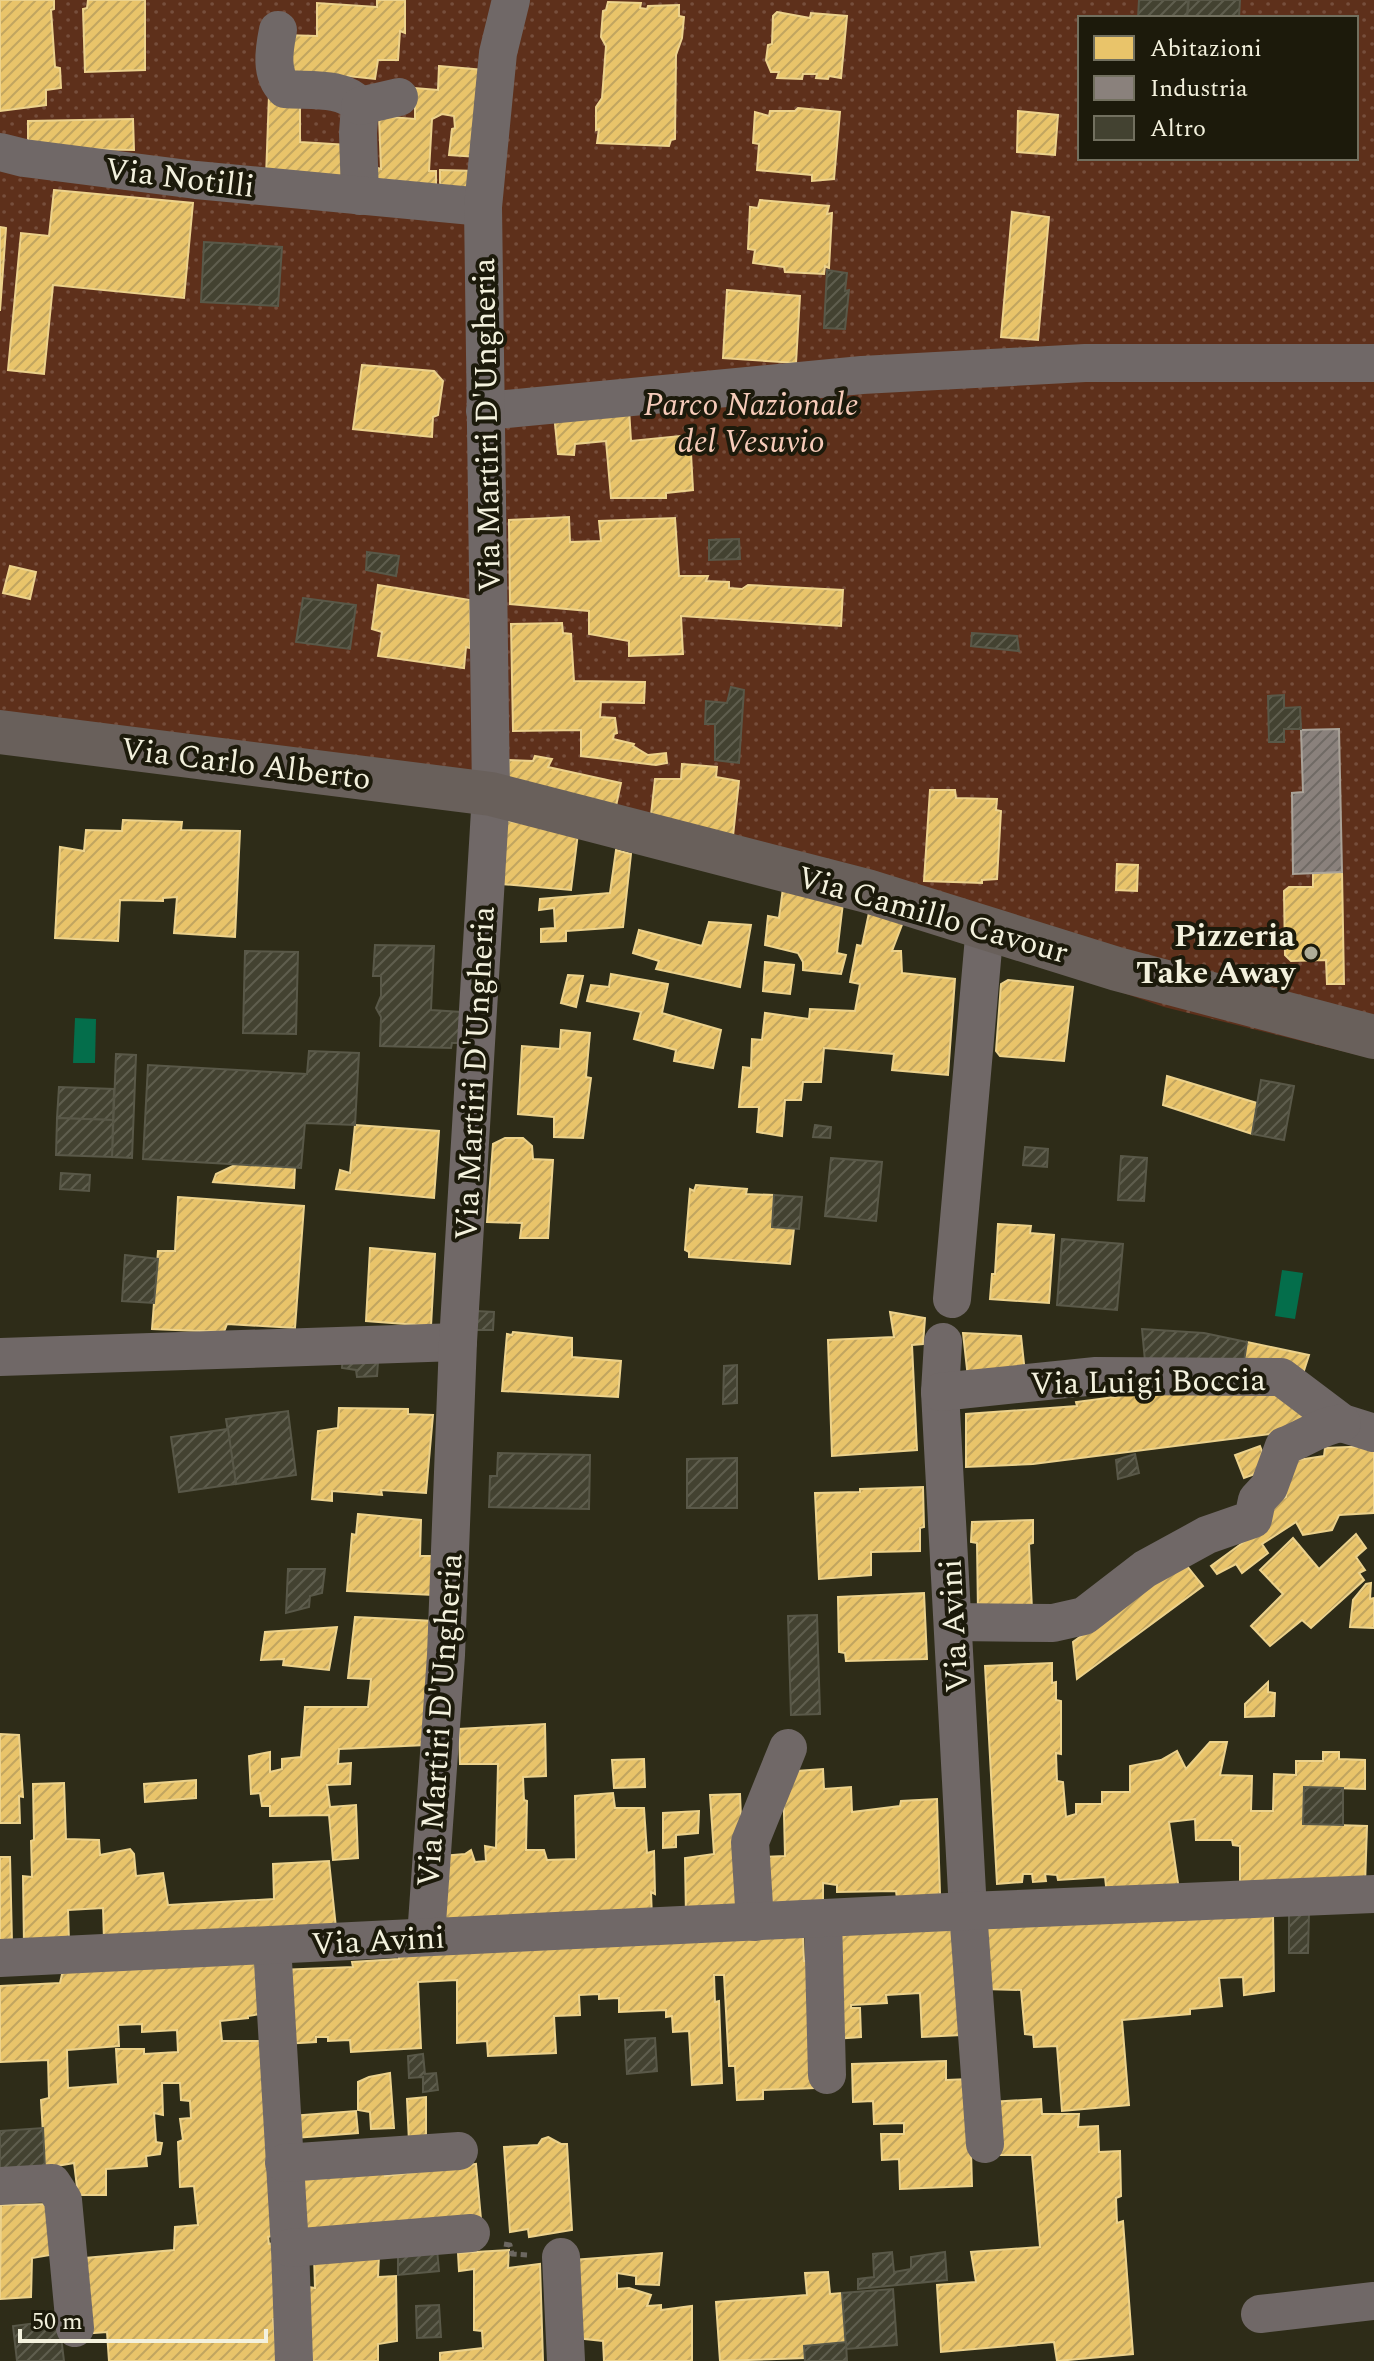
<svg xmlns="http://www.w3.org/2000/svg" width="1374" height="2361" viewBox="0 0 1374 2361" font-family="Spectral,serif">
<defs>
<pattern id="park-dots" width="8" height="8" patternUnits="userSpaceOnUse" patternTransform="scale(2)"><rect width="8" height="8" fill="#5e301b"/><path d="M2 2h.1M6 6h.1" fill="none" stroke="#764e3c" stroke-width="1.8" stroke-linecap="round"/></pattern>
<pattern id="homes-hatch" width="6" height="6" patternUnits="userSpaceOnUse" patternTransform="scale(2)"><rect width="6" height="6" fill="#e9c46a"/><path d="M-1 1l2-2M0 6l6-6M5 7l2-2" fill="none" stroke="#c1a560"/></pattern>
<pattern id="industry-hatch" width="6" height="6" patternUnits="userSpaceOnUse" patternTransform="scale(2)"><rect width="6" height="6" fill="#8a817c"/><path d="M-1 1l2-2M0 6l6-6M5 7l2-2" fill="none" stroke="#706a65"/></pattern>
<pattern id="building-hatch" width="6" height="6" patternUnits="userSpaceOnUse" patternTransform="scale(2)"><rect width="6" height="6" fill="#434231"/><path d="M-1 1l2-2M0 6l6-6M5 7l2-2" fill="none" stroke="#5f5e4e"/></pattern>
</defs>
<rect width="100%" height="100%" fill="#2e2c18"/>
<!-- park -->
<path fill="url(#park-dots)" fill-rule="evenodd" d="M0,0H1374V1059L1164,1007L850,899L510,811L0,752ZM1080,18H1356V158H1080Z"/>
<!-- water -->
<g fill="#046e4b">
<polygon points="75,1018 96,1019 95,1063 73,1063"/>
<polygon points="1282,1270 1303,1273 1295,1319 1275,1316"/>
</g>
<!-- homes -->
<g fill="url(#homes-hatch)" stroke="#ecd28c" stroke-width="2" fill-rule="evenodd">
<polygon points="0,0 54,0 54,9 51,10 55,67 60,68 61,88 46,90 46,105 0,111"/>
<polygon points="88,0 145,0 145,70 85,72 83,9 87,8"/>
<polygon points="377,0 405,0 405,33 400,31 398,60 378,60 375,79 348,76 345,80 290,82 284,35 317,36 317,3 377,7"/>
<polygon points="608,2 641,3 640,8 647,9 648,6 679,5 679,16 684,17 682,38 676,55 675,139 671,140 669,146 597,143 599,129 596,130 596,107 602,98 606,46 601,37 603,11 606,10"/>
<polygon points="777,12 810,18 811,13 847,16 841,78 829,76 828,79 816,78 817,74 803,74 802,79 777,78 779,72 771,72 766,60 768,45 772,44 773,16"/>
<polygon points="439,66 484,70 478,157 449,155 452,129 455,128 454,116 442,114 432,119 429,171 436,171 436,192 370,190 371,166 381,169 379,116 415,119 415,88 438,90"/>
<polygon points="269,95 300,107 300,142 348,145 347,186 266,177"/>
<polygon points="798,108 840,112 834,179 812,181 812,175 757,170 759,144 753,143 755,112 769,116 770,111 795,111"/>
<polygon points="1018,111 1058,115 1055,155 1017,152"/>
<polygon points="133,119 134,150 28,148 28,121"/>
<polygon points="440,170 477,171 478,196 445,194 440,183"/>
<polygon points="54,190 193,203 184,298 53,285 44,374 8,370 21,233 49,236"/>
<polygon points="760,200 829,206 827,214 832,213 829,268 825,266 824,274 785,272 784,267 753,263 755,250 748,249 750,207 758,208"/>
<polygon points="1012,212 1049,217 1038,340 1001,337"/>
<polygon points="0,227 6,228 0,311"/>
<polygon points="727,290 800,296 796,363 723,358"/>
<polygon points="362,365 434,371 443,381 438,415 433,417 432,437 353,429"/>
<polygon points="629,409 631,441 690,435 693,490 666,493 666,498 611,498 606,441 575,444 574,455 558,454 554,414"/>
<polygon points="569,517 570,542 601,541 599,521 675,518 679,576 708,576 706,581 729,582 729,588 742,589 748,585 843,590 841,626 681,616 683,654 629,656 629,641 589,634 589,611 510,604 509,520"/>
<polygon points="10,566 36,572 30,599 3,593"/>
<polygon points="378,585 470,600 470,648 466,647 464,668 378,656 382,632 372,629"/>
<polygon points="562,623 563,633 571,634 574,681 645,682 644,703 601,702 600,717 615,718 617,733 614,734 613,739 634,744 633,746 648,755 666,753 667,763 656,765 581,756 581,730 513,731 511,624"/>
<polygon points="535,756 552,759 548,767 621,783 613,820 508,781 509,760 533,761"/>
<polygon points="682,764 717,767 716,777 739,781 733,836 651,815 655,779 681,779"/>
<polygon points="930,790 955,790 956,798 997,799 996,810 1001,811 997,879 982,880 982,883 924,881"/>
<polygon points="123,820 182,822 181,830 240,831 235,937 174,933 177,897 163,898 163,901 120,900 118,941 55,938 60,847 84,851 86,830 122,831"/>
<polygon points="503,820 578,833 571,890 501,884"/>
<polygon points="616,850 631,854 623,927 566,931 566,941 541,942 541,929 555,928 554,908 539,910 540,899 610,893"/>
<polygon points="1117,864 1138,865 1137,891 1116,890"/>
<polygon points="1342,872 1344,984 1327,984 1326,960 1291,961 1285,955 1284,891 1289,887 1313,887 1313,873"/>
<polygon points="783,888 843,903 837,953 846,955 841,974 803,970 803,962 798,953 765,945 768,916 779,918"/>
<polygon points="870,908 903,922 892,951 901,951 902,973 955,979 948,1075 892,1070 894,1054 824,1048 821,1082 803,1082 801,1100 785,1100 782,1136 757,1132 759,1107 739,1107 743,1067 751,1068 752,1039 762,1040 765,1013 809,1019 810,1009 855,1011 860,984 850,982 857,945 862,946"/>
<polygon points="709,922 751,925 740,987 656,969 659,961 633,953 639,930 702,946"/>
<polygon points="765,962 794,965 790,994 763,991"/>
<polygon points="611,974 668,984 662,1013 721,1030 713,1068 674,1061 676,1050 634,1039 641,1012 587,1001 591,985 609,987"/>
<polygon points="568,975 583,976 576,1007 561,1003"/>
<polygon points="1008,980 1073,987 1064,1061 1000,1056 996,1051 1001,984"/>
<polygon points="561,1030 590,1033 586,1077 591,1078 583,1138 554,1137 554,1117 518,1114 522,1046 560,1049"/>
<polygon points="1167,1076 1257,1103 1252,1134 1163,1105"/>
<polygon points="355,1125 439,1131 434,1198 336,1189 340,1170 350,1173"/>
<polygon points="505,1138 523,1138 532,1146 533,1159 553,1160 548,1238 520,1238 522,1223 487,1222 493,1144"/>
<polygon points="237,1164 295,1167 294,1188 213,1182 216,1174"/>
<polygon points="696,1185 747,1189 746,1194 774,1195 772,1227 794,1228 790,1264 689,1257 689,1252 685,1250 690,1189 694,1191"/>
<polygon points="178,1197 304,1206 295,1328 227,1324 224,1332 152,1329 158,1251 175,1251"/>
<polygon points="998,1224 1031,1226 1030,1233 1054,1235 1049,1303 990,1299 992,1274 995,1274"/>
<polygon points="370,1248 435,1254 431,1326 366,1321"/>
<polygon points="890,1312 925,1318 923,1344 912,1345 917,1450 832,1456 828,1340 894,1337"/>
<polygon points="513,1332 572,1338 572,1357 621,1361 618,1397 502,1391 507,1334 512,1335"/>
<polygon points="963,1333 1021,1336 1025,1373 968,1378"/>
<polygon points="1247,1342 1309,1355 1300,1383 1243,1368"/>
<polygon points="1213,1384 1282,1394 1313,1405 1309,1429 1033,1464 966,1467 966,1414 1077,1406 1076,1402"/>
<polygon points="339,1408 408,1409 408,1414 433,1415 426,1493 381,1490 382,1495 332,1491 332,1501 312,1499 318,1431 338,1428"/>
<polygon points="1260,1446 1269,1469 1244,1478 1235,1455"/>
<polygon points="1374,1446 1374,1513 1339,1515 1332,1530 1303,1535 1296,1522 1262,1544 1268,1553 1242,1573 1236,1564 1217,1574 1211,1566 1267,1525 1261,1509 1286,1497 1284,1462 1324,1456 1325,1448"/>
<polygon points="923,1487 924,1527 920,1528 920,1551 871,1552 871,1575 819,1579 815,1493 860,1492 860,1489"/>
<polygon points="358,1514 421,1520 420,1556 438,1556 434,1595 347,1591 352,1534 356,1535"/>
<polygon points="1033,1520 1033,1543 1029,1544 1032,1610 978,1612 977,1543 971,1542 972,1522"/>
<polygon points="1356,1534 1366,1548 1356,1557 1365,1570 1359,1573 1364,1580 1311,1628 1302,1620 1270,1646 1251,1626 1283,1594 1260,1570 1293,1538 1319,1569"/>
<polygon points="1183,1561 1203,1586 1077,1679 1073,1642"/>
<polygon points="1371,1583 1370,1599 1374,1598 1374,1628 1350,1627 1353,1600 1366,1584"/>
<polygon points="924,1593 927,1659 846,1661 845,1653 839,1652 838,1597"/>
<polygon points="355,1617 434,1621 426,1745 339,1749 338,1764 351,1763 350,1784 327,1785 330,1807 356,1805 358,1858 333,1860 329,1815 270,1816 270,1806 262,1806 260,1793 251,1794 249,1756 270,1752 270,1772 282,1769 282,1759 301,1757 305,1707 368,1707 371,1679 348,1678"/>
<polygon points="337,1627 329,1670 283,1665 284,1659 261,1660 265,1632"/>
<polygon points="1052,1663 1052,1683 1056,1682 1056,1700 1061,1701 1061,1754 1056,1753 1057,1781 1063,1782 1066,1817 1076,1814 1076,1804 1102,1804 1102,1792 1130,1792 1130,1766 1161,1760 1177,1751 1186,1769 1210,1742 1227,1742 1220,1775 1252,1776 1251,1811 1273,1811 1274,1774 1296,1775 1296,1761 1323,1761 1323,1752 1339,1752 1339,1759 1365,1760 1365,1789 1304,1787 1303,1824 1367,1826 1365,1885 1240,1889 1240,1846 1233,1845 1232,1840 1196,1840 1195,1819 1169,1822 1179,1890 1107,1895 1105,1877 1058,1880 1057,1875 1045,1874 1046,1881 1033,1882 1032,1874 1023,1874 1022,1882 997,1884 985,1666"/>
<polygon points="1268,1682 1268,1692 1275,1693 1274,1716 1245,1717 1245,1704"/>
<polygon points="545,1724 546,1776 523,1777 524,1800 527,1801 526,1850 544,1850 547,1860 576,1859 575,1796 613,1793 615,1808 644,1808 647,1853 654,1851 655,1894 651,1892 652,1918 442,1924 442,1856 465,1854 471,1850 475,1862 486,1861 485,1846 496,1848 498,1764 460,1764 459,1729"/>
<polygon points="0,1734 19,1735 23,1797 19,1796 20,1823 0,1823"/>
<polygon points="644,1759 645,1787 614,1788 612,1760"/>
<polygon points="823,1769 824,1789 851,1787 852,1812 900,1806 901,1801 937,1799 940,1894 897,1899 896,1891 837,1892 837,1885 823,1883 823,1906 761,1913 761,1857 785,1856 783,1772"/>
<polygon points="196,1780 196,1798 145,1802 144,1784"/>
<polygon points="64,1783 66,1839 99,1840 100,1855 130,1849 134,1854 136,1876 163,1873 168,1905 274,1899 273,1864 329,1861 336,1928 104,1941 103,1908 68,1910 69,1942 24,1945 23,1876 32,1877 31,1841 34,1840 33,1784"/>
<polygon points="740,1794 745,1912 686,1918 685,1858 714,1854 710,1795"/>
<polygon points="699,1811 698,1833 676,1835 676,1847 663,1848 663,1813"/>
<polygon points="0,1857 10,1857 12,1943 0,1943"/>
<polygon points="1273,1913 1274,1991 1244,1995 1243,1977 1219,1978 1222,2006 1190,2009 1190,2014 1122,2020 1129,2105 1062,2111 1057,2046 1034,2047 1033,2035 1025,2034 1021,1990 984,1989 982,1921"/>
<polygon points="956,1927 961,2035 922,2037 920,1993 886,1995 887,2003 851,2005 851,2008 860,2008 861,2037 834,2039 829,1933"/>
<polygon points="803,1935 804,1961 811,1961 815,2088 763,2090 763,2099 737,2100 735,2066 729,2066 724,1975 714,1975 715,2002 719,2001 722,2083 692,2085 689,2031 673,2032 672,2016 666,2017 666,2010 619,2012 619,1998 599,1999 599,1994 579,1995 580,2015 554,2016 556,2053 488,2056 487,2041 457,2043 457,1980 418,1982 421,2048 351,2052 350,2040 328,2041 328,2037 316,2037 316,2042 283,2044 279,1970 353,1967 352,1962 399,1959 399,1952"/>
<path d="M260,1954L261,2014L248,2016V2018L220,2021L222,2041H260L274,2235L268,2237L269,2244L273,2243L278,2318L273,2319L278,2361H109L107,2332L82,2334L74,2259L174,2250L175,2227L198,2225L194,2186L180,2187L178,2142L183,2140L180,2119L191,2118L190,2101L181,2100L180,2083H162L163,2115L154,2113L156,2142L162,2143L160,2154L146,2156L147,2166L106,2169V2195H78L74,2163L45,2168L41,2100L49,2098L48,2060L0,2062V1986L60,1983L63,1970ZM142,2024V2032L177,2030L178,2052L144,2054V2049H116L118,2084L68,2088L67,2050L119,2046L118,2025Z"/>
<polygon points="946,2061 946,2080 969,2079 972,2186 900,2189 899,2159 882,2160 881,2134 904,2134 904,2123 874,2124 873,2101 853,2102 852,2064"/>
<polygon points="390,2073 394,2128 371,2129 370,2112 358,2110 358,2082 369,2077"/>
<polygon points="426,2097 426,2145 409,2142 407,2099"/>
<polygon points="1041,2099 1042,2114 1079,2114 1078,2127 1098,2126 1099,2152 1120,2151 1121,2196 1116,2198 1117,2223 1123,2221 1133,2354 1057,2361 1054,2342 941,2352 937,2285 976,2282 971,2252 1040,2247 1032,2155 992,2155 990,2102"/>
<polygon points="356,2111 358,2133 295,2138 291,2116"/>
<polygon points="548,2137 561,2144 567,2144 572,2230 529,2237 528,2229 510,2232 504,2147 538,2145 542,2139"/>
<polygon points="476,2164 481,2219 306,2236 302,2171 385,2166 385,2176"/>
<polygon points="54,2204 56,2254 32,2258 31,2297 0,2299 1,2205"/>
<polygon points="509,2250 508,2268 540,2264 543,2361 440,2361 440,2353 483,2348 482,2331 474,2330 474,2269 459,2271 458,2253"/>
<polygon points="662,2253 659,2285 636,2284 636,2276 617,2273 617,2289 629,2288 651,2295 647,2306 661,2305 661,2310 692,2306 692,2361 604,2361 603,2341 576,2338 573,2260"/>
<polygon points="379,2255 378,2277 396,2276 397,2341 378,2344 378,2361 312,2361 308,2287 315,2288 314,2257"/>
<polygon points="828,2272 830,2294 842,2293 846,2342 804,2346 805,2358 720,2361 716,2302 807,2295 805,2273"/>
</g>
<!-- industry -->
<polygon fill="url(#industry-hatch)" stroke="#aaa399" stroke-width="2" points="1339,729 1342,872 1293,874 1292,793 1303,792 1301,730"/>
<!-- building -->
<g fill="url(#building-hatch)" stroke="#595848" stroke-width="2">
<polygon points="1139,0 1188,0 1187,18 1138,18"/>
<polygon points="1189,0 1240,0 1239,18 1187,18"/>
<polygon points="204,242 282,247 278,306 201,302"/>
<polygon points="827,270 847,273 845,291 849,290 845,329 824,328"/>
<polygon points="739,539 740,559 709,560 709,540"/>
<polygon points="367,552 399,556 396,576 366,570"/>
<polygon points="303,598 356,605 350,649 296,642"/>
<polygon points="972,633 1017,636 1019,651 971,646"/>
<polygon points="731,687 744,690 739,763 715,760 715,724 705,724 706,701 727,703"/>
<polygon points="1284,695 1284,708 1300,707 1301,729 1284,729 1284,742 1269,742 1268,696"/>
<polygon points="375,945 434,946 431,1010 461,1012 460,1043 452,1043 451,1048 380,1046 381,1017 376,1008 381,996 381,976 373,976"/>
<polygon points="245,951 298,952 296,1034 243,1033"/>
<polygon points="309,1051 359,1053 355,1125 305,1123 301,1168 143,1159 148,1065 307,1074"/>
<polygon points="116,1054 136,1055 132,1158 112,1157"/>
<polygon points="1261,1080 1294,1086 1284,1140 1252,1134"/>
<polygon points="59,1087 114,1089 113,1120 57,1118"/>
<polygon points="57,1118 113,1120 112,1157 56,1155"/>
<polygon points="815,1125 831,1127 830,1138 813,1137"/>
<polygon points="1025,1147 1048,1149 1047,1167 1023,1165"/>
<polygon points="1121,1156 1147,1158 1144,1201 1118,1200"/>
<polygon points="831,1158 882,1162 876,1221 825,1216"/>
<polygon points="61,1173 90,1175 89,1191 60,1189"/>
<polygon points="774,1195 802,1197 799,1229 772,1227"/>
<polygon points="1062,1239 1123,1244 1117,1310 1057,1305"/>
<polygon points="125,1255 158,1259 154,1303 122,1301"/>
<polygon points="476,1311 494,1312 493,1330 474,1330"/>
<polygon points="1142,1329 1204,1333 1247,1342 1243,1368 1145,1361"/>
<polygon points="379,1348 377,1376 357,1377 356,1370 342,1368 343,1351"/>
<polygon points="737,1365 737,1403 723,1404 724,1366"/>
<polygon points="288,1411 296,1475 236,1484 226,1419"/>
<polygon points="228,1429 236,1484 179,1492 171,1437"/>
<polygon points="498,1453 590,1455 589,1509 489,1507 490,1476 497,1476"/>
<polygon points="1135,1454 1139,1473 1118,1479 1116,1460"/>
<polygon points="737,1458 737,1508 687,1508 687,1459"/>
<polygon points="288,1569 325,1569 322,1593 310,1596 309,1607 286,1613"/>
<polygon points="817,1615 820,1714 791,1715 788,1616"/>
<polygon points="1304,1787 1343,1788 1343,1825 1303,1824"/>
<polygon points="1289,1913 1309,1913 1308,1953 1289,1953"/>
<polygon points="655,2038 657,2071 627,2074 625,2040"/>
<polygon points="423,2054 425,2074 436,2073 438,2090 423,2092 423,2077 409,2078 408,2056"/>
<polygon points="43,2128 45,2168 0,2171 0,2131"/>
<polygon points="437,2249 439,2271 398,2275 398,2255"/>
<polygon points="892,2252 894,2272 911,2269 911,2257 945,2252 947,2280 858,2289 858,2279 874,2277 873,2254"/>
<polygon points="893,2289 897,2345 846,2349 842,2293"/>
<polygon points="439,2305 441,2337 417,2338 416,2306"/>
<polygon points="59,2320 64,2361 17,2361 13,2326"/>
<polygon points="846,2342 847,2361 805,2361 804,2346"/>
</g>
<g fill="none" stroke-linecap="round" stroke-linejoin="round">
<!-- path -->
<polyline stroke="#6c6760" stroke-width="5" stroke-dasharray="8 4" stroke-linecap="butt" points="504,2244 510,2245 512,2254 527,2255"/>
<!-- street -->
<g stroke="#706867" stroke-width="38">
<path d="M278,30C274,50 270,74 285,89C310,91 343,86 360,106L358,133L360,196"/>
<polyline points="360,106 399,97"/>
<polyline points="0,152 24,158 196,180 483,207"/>
<polyline points="485,411 862,375 1085,363 1374,363"/>
<polyline points="952,1299 985,926"/>
<polyline points="943,1342 940,1392 968,1911 985,2144"/>
<polyline points="0,1357 458,1342"/>
<polyline points="940,1392 1096,1376 1281,1377 1342,1423 1374,1433"/>
<path d="M954,1622L1053,1623L1084,1616L1145,1569L1207,1535L1253,1519L1257,1500L1269,1487L1284,1446C1304,1439 1320,1426 1342,1423"/>
<polyline points="823,1919 827,2075"/>
<polyline points="755,1922 750,1842 788,1748"/>
<polyline points="426,1937 446,1655 458,1342 491,794 483,207 498,53 511,0"/>
<polyline points="272,1945 290,2248 294,2361"/>
<polyline points="0,1958 968,1911 1374,1894"/>
<polyline points="284,2163 459,2151"/>
<polyline points="0,2186 52,2183 63,2200 75,2328"/>
<polyline points="290,2248 471,2233"/>
<polyline points="561,2257 566,2361"/>
<polyline points="1260,2314 1374,2301"/>
</g>
<!-- secondary -->
<polyline stroke="#69605b" stroke-width="44" points="0,732 491,794 867,891 1117,969 1374,1037"/>
</g>
<!-- markers -->
<circle fill="#aeac98" stroke="#1c1a0b" stroke-width="3" cx="1311" cy="953" r="8"/>
<g text-anchor="middle" stroke-width="8" stroke-linejoin="round" paint-order="stroke">
<!-- street labels -->
<g font-size="32" fill="#f3f1dd" stroke="#1c1a0b">
<text transform="translate(180 177) rotate(7)" y="11">Via Notilli</text>
<text transform="translate(486 425) rotate(-91)" y="11">Via Martiri D'Ungheria</text>
<text transform="translate(246 763) rotate(7)" y="11">Via Carlo Alberto</text>
<text transform="translate(933 914) rotate(16)" y="11">Via Camillo Cavour</text>
<text transform="translate(474 1073) rotate(-87)" y="11">Via Martiri D'Ungheria</text>
<text transform="translate(1148 1381) rotate(-1)" y="11">Via Luigi Boccia</text>
<text transform="translate(953 1626) rotate(-93)" y="11">Via Avini</text>
<text transform="translate(439 1720) rotate(-86)" y="11">Via Martiri D'Ungheria</text>
<text transform="translate(378 1940) rotate(-3)" y="11">Via Avini</text>
</g>
<!-- park labels -->
<g font-size="32" font-style="italic" fill="#f6cbb9" stroke="#1c1a0b">
<text x="751" y="415">Parco Nazionale<tspan x="751" dy="37">del Vesuvio</tspan></text>
</g>
<!-- poi labels -->
<g font-size="32" font-weight="bold" fill="#f3f1dd" stroke="#1c1a0b" text-anchor="end">
<text x="1295" y="946">Pizzeria<tspan x="1295" dy="37">Take Away</tspan></text>
</g>
</g>
<!-- legend -->
<rect x="1078" y="16" width="280" height="144" fill="#1c1a0b" stroke="#72705f" stroke-width="2"/>
<rect x="1094" y="36" width="40" height="24" fill="#e9c46a" stroke="#72705f" stroke-width="2"/>
<text x="1150" y="56" font-size="24" fill="#f3f1dd">Abitazioni</text>
<rect x="1094" y="76" width="40" height="24" fill="#8a817c" stroke="#72705f" stroke-width="2"/>
<text x="1150" y="96" font-size="24" fill="#f3f1dd">Industria</text>
<rect x="1094" y="116" width="40" height="24" fill="#434231" stroke="#72705f" stroke-width="2"/>
<text x="1150" y="136" font-size="24" fill="#f3f1dd">Altro</text>
<!-- scale -->
<path d="M20 2329v12h246v-12" fill="none" stroke="#f3f1dd" stroke-width="4"/>
<text x="32" y="2329" font-size="24" fill="#f3f1dd" stroke="#1c1a0b" stroke-width="6" paint-order="stroke">50 m</text>
</svg>
